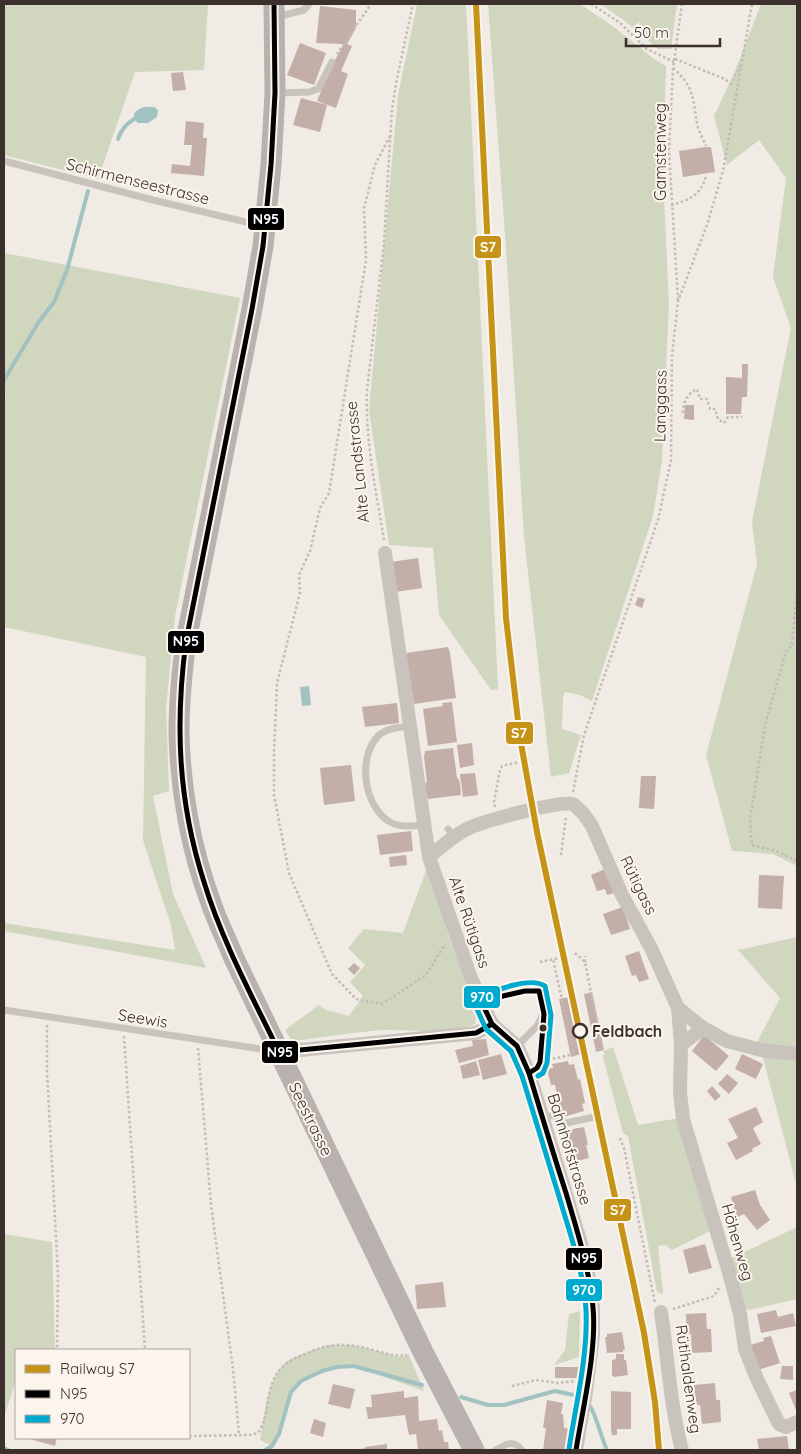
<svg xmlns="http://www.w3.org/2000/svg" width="801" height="1454" viewBox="0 0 801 1454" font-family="Quicksand,sans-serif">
<rect width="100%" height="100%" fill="#f0ebe5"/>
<!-- green -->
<g fill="#d1d6bf">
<polygon points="4,4 208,4 204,70 135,72 98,179 4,155"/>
<polygon points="417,4 466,4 498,689 491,690 439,615 433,548 389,545 369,410 398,95"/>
<polygon points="488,4 580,4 614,27 654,59 666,66 663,174 669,305 662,461 653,516 592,701 580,695 565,692 563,697 562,729 581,735 569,773 551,777 524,537 506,248"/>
<polygon points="600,4 677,4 671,49 658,49 625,21"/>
<polygon points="761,4 797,4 797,866 773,854 732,851 706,755 757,564 752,522 791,328 773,277 786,178 759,140 727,165 714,116 733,76"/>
<polygon points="4,253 240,298 175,616 166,707 169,791 153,796 173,894 206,968 4,931 4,923 175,950 171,925 143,840 146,657 4,627 4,404 6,397 4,397"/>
<path d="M427,868L449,937L477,1012L475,1024C447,1036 413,1029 383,1030C353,1032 322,1038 292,1041L285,1030L319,1005L326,1010L349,1016L363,996L350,982L365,965L348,948L364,929L403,933Z"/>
<polygon points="797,937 797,1187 762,1054 756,1044 780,998 738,950"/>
<polygon points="613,1047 638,1125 680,1118 712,1230 672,1250 666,1245 658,1246 663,1294 657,1292 628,1136 623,1133 603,1057 606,1050"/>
<polygon points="797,1227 797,1299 749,1310 743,1307 730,1259"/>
<polygon points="4,1234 52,1242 55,1350 16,1350 16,1380 4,1417"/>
<polygon points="580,1311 579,1357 554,1365 565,1350 569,1314"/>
<path d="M329,1345H354L399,1357L409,1355L424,1391L354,1366L337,1367L322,1371L301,1381L292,1392L285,1417L272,1446L260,1440C265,1415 266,1380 286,1362C293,1356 319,1348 329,1345Z"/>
</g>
<!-- water -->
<g fill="#a1c2c1">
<path d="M144,107H154L158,110L157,117L148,123H138L134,119C133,111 137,110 144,107Z"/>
<polygon points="309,686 311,705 302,706 300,687"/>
</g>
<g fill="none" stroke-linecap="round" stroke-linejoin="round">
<!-- stream -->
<g stroke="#a1c2c1" stroke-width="4">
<path d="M118,139C121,130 126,124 134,119"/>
<polyline points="4,380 38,323 54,302 67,270 88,191"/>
<polyline points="461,1397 488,1405 504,1405 555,1391 578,1396"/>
<path d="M590,1406C598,1420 600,1435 607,1450"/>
<polyline points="4,1448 8,1450"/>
<polyline points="265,1450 272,1446 279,1434 291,1392 301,1381 322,1371 337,1367 354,1366 422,1385"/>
</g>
</g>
<!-- building -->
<g fill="#c3afa7">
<polygon points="320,6 356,10 356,28 347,44 352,46 341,71 348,74 336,108 317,101 331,67 344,44 316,43"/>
<polygon points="300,43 326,53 314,85 287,75"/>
<polygon points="183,72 186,90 173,91 171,73"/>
<polygon points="301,98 327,105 320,132 293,125"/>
<polygon points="186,121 204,123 203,138 207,138 204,176 171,173 172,164 190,166 192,145 184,145"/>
<polygon points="706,147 711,147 715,172 683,177 679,151"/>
<polygon points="742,364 748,364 747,397 742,397 741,414 726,414 726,377 742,378"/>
<polygon points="685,405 694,405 694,420 684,419"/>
<polygon points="418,558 422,588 395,592 391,562"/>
<polygon points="638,597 645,599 642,608 635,605"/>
<polygon points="448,647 450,653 456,698 414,704 406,653"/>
<polygon points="452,702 457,742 428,746 423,709 443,706 442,703"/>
<polygon points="397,703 399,723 365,727 362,707"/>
<polygon points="472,743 474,765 460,768 457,745"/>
<polygon points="453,748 457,778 458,778 460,783 461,795 428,799 425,787 426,782 427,782 424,757 425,751"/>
<polygon points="351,765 355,801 324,805 320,768"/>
<polygon points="475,773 478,795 463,797 460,774"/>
<polygon points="641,776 656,776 654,809 639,808"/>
<polygon points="411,831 413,851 380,855 377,835"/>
<polygon points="406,855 407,865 390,867 389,857"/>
<polygon points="605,869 614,893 607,895 605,889 597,891 591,875"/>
<polygon points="759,875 784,876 782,909 758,908"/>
<polygon points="623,907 630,929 611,935 603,914"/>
<polygon points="639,951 649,979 639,982 636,975 632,976 625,956"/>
<polygon points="354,963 360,968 354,975 348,969"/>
<polygon points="592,992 604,1050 596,1052 584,994"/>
<polygon points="569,997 581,1054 571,1057 559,999"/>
<polygon points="704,1035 729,1056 716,1071 692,1051"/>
<polygon points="486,1039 489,1055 459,1063 455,1050 473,1046 472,1040"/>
<polygon points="501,1054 507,1074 483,1080 478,1060"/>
<polygon points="742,1054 763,1064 756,1079 735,1069"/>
<polygon points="476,1061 480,1075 463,1079 460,1066"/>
<polygon points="568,1061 569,1065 574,1064 578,1080 580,1079 585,1103 582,1104 584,1111 563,1117 562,1108 560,1109 555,1085 551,1085 547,1069 553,1068 552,1064"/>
<polygon points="727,1074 738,1083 729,1094 718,1084"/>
<polygon points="712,1086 721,1096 715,1101 707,1091"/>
<polygon points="756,1107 763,1122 753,1128 761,1144 752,1149 753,1151 736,1160 727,1143 738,1138 728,1119"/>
<polygon points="584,1127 588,1145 586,1145 589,1158 573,1162 567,1130"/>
<polygon points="755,1190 760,1205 770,1220 757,1230 744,1214 737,1217 731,1197"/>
<polygon points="705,1244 712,1268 689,1274 683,1250"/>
<polygon points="443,1282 446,1307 417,1309 415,1285"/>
<polygon points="776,1310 778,1317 793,1313 796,1326 761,1333 757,1314"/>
<polygon points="706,1313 707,1329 711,1329 712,1352 692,1353 691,1334 687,1334 686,1314"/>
<polygon points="622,1332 625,1350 623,1350 623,1352 607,1353 605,1337 607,1337 607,1334"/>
<polygon points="771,1336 780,1363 755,1371 747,1346 764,1341 763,1338"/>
<polygon points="616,1354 624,1354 624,1360 626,1360 628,1375 614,1377 612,1375 612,1360 616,1359"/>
<polygon points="782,1366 793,1366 793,1380 780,1379"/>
<rect x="555" y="1367" width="24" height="11"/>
<polygon points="715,1383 716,1400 720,1400 721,1422 702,1424 700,1405 696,1405 694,1385"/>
<polygon points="333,1384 355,1389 350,1409 328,1404"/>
<polygon points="797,1390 797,1413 789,1393"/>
<polygon points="404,1391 404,1398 418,1396 419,1421 437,1419 439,1431 442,1430 444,1442 448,1442 449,1450 418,1450 416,1434 409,1435 405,1415 368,1419 366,1407 372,1407 371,1395"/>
<polygon points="611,1391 631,1392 631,1429 617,1429 617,1435 612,1435 611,1429"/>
<polygon points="547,1400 563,1403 561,1414 563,1414 564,1428 570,1429 567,1450 543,1450 546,1428 543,1428"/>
<polygon points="314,1419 326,1423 323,1437 310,1433"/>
<polygon points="787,1436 789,1450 759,1450 757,1439"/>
<polygon points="26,1438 57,1438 55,1446"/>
<polygon points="387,1444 387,1450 358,1450 365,1448 365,1447"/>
</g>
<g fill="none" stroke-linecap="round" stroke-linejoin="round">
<!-- path -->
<g stroke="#c2bbb6" stroke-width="2.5" stroke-dasharray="2.5 2.5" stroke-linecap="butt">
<polyline points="591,4 619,22 647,49 674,62"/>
<polyline points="337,54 371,4"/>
<polyline points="675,59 725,79 731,84 741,65"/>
<path d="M673,68C694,86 693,99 697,124C699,132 703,139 706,146"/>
<polyline points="390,136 375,165 364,208 366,260 329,493 320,508 310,551 299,575 300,593 277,683 274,751 274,795 289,873 332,974 356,999 382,1004 426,975 445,944"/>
<path d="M671,205C690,200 701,195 706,176"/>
<polyline points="678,300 669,151 673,68 682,4"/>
<path d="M683,413C683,402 687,394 697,389L700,399H707L710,409H715L718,419L724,423L728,417H742"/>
<path d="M384,540C376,491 365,440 367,390L384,243L392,109L397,78L413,4"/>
<polyline points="797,592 792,645 786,651 765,725 750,820 752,845 776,851 797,861"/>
<polyline points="573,792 584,735 658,520 671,460 672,356 678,301 707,225 723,171 752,4"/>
<polyline points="495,807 494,802 500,770 502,766 519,762"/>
<polyline points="561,855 566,817"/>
<polyline points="575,953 585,962 602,1048 605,1052"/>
<polyline points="540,962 559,958"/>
<polyline points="585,962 585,956"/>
<polyline points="47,1025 47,1072 58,1274 57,1350"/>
<polyline points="124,1036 145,1350"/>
<polyline points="198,1048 211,1205 233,1369 239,1434"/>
<polyline points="596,1049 602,1048"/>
<polyline points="548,1060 574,1054 553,959"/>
<polyline points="564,1133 568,1152"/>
<polyline points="620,1138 624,1148 655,1303"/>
<polyline points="673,1309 714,1296 720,1286"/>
<polyline points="512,1386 536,1380 558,1383 574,1381"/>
<path d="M189,1436L249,1435L258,1433C270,1417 265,1393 276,1375C283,1364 291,1360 303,1355C329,1343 345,1342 373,1350C385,1353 395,1357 407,1355"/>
</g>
<!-- service -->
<g stroke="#c9c3be" stroke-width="7">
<polyline points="277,17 304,10 309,4"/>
<polyline points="278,93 309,92 318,89 332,62"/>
<polyline points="4,161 153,200 263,226"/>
<path d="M410,726C400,727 386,728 378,736C357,758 364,807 390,822C401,828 413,826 424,825"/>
<polyline points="448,829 454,837"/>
<path d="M483,1005C499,996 521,990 539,991L544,1014L540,1062L537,1068L529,1073"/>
<polyline points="4,1010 274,1051"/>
<polyline points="517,1046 537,1026 542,1016"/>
<polyline points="543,1118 554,1115 562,1124 594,1117"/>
<path d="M496,1450C507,1443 513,1440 522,1450"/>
</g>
<!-- minor -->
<g stroke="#c9c3be" stroke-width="14">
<polyline points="385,553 429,857 471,978 492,1024 517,1046 529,1073 580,1240 588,1273 593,1308 593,1335 586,1392 576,1450"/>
<path d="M429,857C441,847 453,836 467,829C482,821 558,801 573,804L583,813L592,826L622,895L651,948L678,1008L703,1028L727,1041L761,1050L797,1054"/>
<polyline points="678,1008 681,1045 680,1092 683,1119 728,1269 740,1314 745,1349 757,1379 779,1424 786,1427 797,1422"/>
<polyline points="681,1045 703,1028"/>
<polyline points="279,1052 476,1033 492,1024"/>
<path d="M661,1312C668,1358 670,1405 682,1450"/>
</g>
<!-- primary -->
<path stroke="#b8b1ad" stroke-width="21" d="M274,4L275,93L271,165L263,246L252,309L186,641C182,671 179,701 179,732C180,789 191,850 211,903C217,921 226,938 233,956L423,1352L474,1450"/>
<!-- bus-1 casing -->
<g stroke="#fbf5ee" stroke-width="9">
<g id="bus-1">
<path d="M274,4L275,93L271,165L263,246L252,309L186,641C175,724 178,801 204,882C222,941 252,996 279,1052L476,1033L492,1024"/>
<polygon points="525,991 539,991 544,1014 540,1062 537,1068 529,1073 517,1046 492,1024 483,1005 503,996"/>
<path d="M529,1073C541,1113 553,1153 566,1193C577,1230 589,1268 593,1307C597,1350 583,1407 576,1450"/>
</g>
</g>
<!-- bus-2 casing -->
<g stroke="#fbf5ee" stroke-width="9">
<path id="bus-2" d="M538,1076L543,1073L547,1063L551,1015L545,986C530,976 492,991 478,999L476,1007L486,1029L511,1051L522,1076C535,1118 548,1160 561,1203C571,1237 584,1273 586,1310C588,1356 576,1403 569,1449"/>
</g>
<!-- bus-1 -->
<use href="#bus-1" stroke="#000" stroke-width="5"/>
<!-- bus-2 -->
<use href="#bus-2" stroke="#00a9ce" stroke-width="5"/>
<!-- rail-1 casing -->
<g stroke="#fbf5ee" stroke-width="10">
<polyline id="rail-1" points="476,4 506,618 520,738 537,832 644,1333 655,1402 659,1450"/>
</g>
<!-- rail-1 -->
<use href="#rail-1" stroke="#c49318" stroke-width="6"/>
</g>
<!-- markers -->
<circle fill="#3b302b" stroke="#fbf5ee" stroke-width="2" cx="543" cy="1028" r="4.5"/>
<circle fill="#fbf5ee" stroke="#3b302b" stroke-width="2.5" cx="580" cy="1031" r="7"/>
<g text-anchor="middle" stroke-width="4" stroke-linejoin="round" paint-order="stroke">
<!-- street labels -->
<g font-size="16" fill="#3b302b" stroke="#fbf5ee">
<text transform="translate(660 152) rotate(-90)" y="6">Gamstenweg</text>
<text transform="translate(138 181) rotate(14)" y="6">Schirmenseestrasse</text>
<text transform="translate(660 406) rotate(-89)" y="6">Langgass</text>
<text transform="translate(357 462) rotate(-96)" y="6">Alte Landstrasse</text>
<text transform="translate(639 885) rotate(64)" y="6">Rütigass</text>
<text transform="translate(470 922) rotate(71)" y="6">Alte Rütigass</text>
<text transform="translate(143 1018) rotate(9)" y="6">Seewis</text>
<text transform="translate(311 1119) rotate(64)" y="6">Seestrasse</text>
<text transform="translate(570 1149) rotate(73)" y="6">Bahnhofstrasse</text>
<text transform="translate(738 1242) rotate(74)" y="6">Höhenweg</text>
<text transform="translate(689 1379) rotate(82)" y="6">Rütihaldenweg</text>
</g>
<!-- stop labels -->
<g font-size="16" font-weight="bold" fill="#3b302b" stroke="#fbf5ee" text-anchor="start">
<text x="592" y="1037">Feldbach</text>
</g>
</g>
<g stroke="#fbf5ee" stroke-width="2">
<rect x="247" y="207" width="38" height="24" rx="5" fill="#000"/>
<rect x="474" y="235" width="28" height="24" rx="5" fill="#c49318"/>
<rect x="167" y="630" width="38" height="24" rx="5" fill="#000"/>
<rect x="505" y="721" width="29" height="24" rx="5" fill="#c49318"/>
<rect x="463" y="985" width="38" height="24" rx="5" fill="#00a9ce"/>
<rect x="261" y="1040" width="38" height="24" rx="5" fill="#000"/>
<rect x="603" y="1198" width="29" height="24" rx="5" fill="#c49318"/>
<rect x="565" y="1247" width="38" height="24" rx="5" fill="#000"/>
<rect x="565" y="1278" width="38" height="24" rx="5" fill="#00a9ce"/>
</g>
<g font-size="14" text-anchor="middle" font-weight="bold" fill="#fff">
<text x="266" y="224">N95</text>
<text x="488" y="252">S7</text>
<text x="186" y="646">N95</text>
<text x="519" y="738">S7</text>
<text x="482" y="1002">970</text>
<text x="280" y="1057">N95</text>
<text x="618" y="1215">S7</text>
<text x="584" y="1263">N95</text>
<text x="584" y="1295">970</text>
</g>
<!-- border -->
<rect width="801" height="1454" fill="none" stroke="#3b302b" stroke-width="10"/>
<!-- legend -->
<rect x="15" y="1349" width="175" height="90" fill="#fbf5ee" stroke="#aea6a0"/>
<rect x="25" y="1365" width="25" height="8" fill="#c49318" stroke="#aea6a0"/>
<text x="60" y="1374" font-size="15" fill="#3b302b">Railway S7</text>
<rect x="25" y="1390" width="25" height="8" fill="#000000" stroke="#aea6a0"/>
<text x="60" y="1399" font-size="15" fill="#3b302b">N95</text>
<rect x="25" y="1415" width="25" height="8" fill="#00a9ce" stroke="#aea6a0"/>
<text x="60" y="1424" font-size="15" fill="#3b302b">970</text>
<!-- scale -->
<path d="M626 38v8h94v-8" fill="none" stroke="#3b302b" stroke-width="2.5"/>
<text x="634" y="38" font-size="15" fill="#3b302b" stroke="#fbf5ee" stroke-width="4" paint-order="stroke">50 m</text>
</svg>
